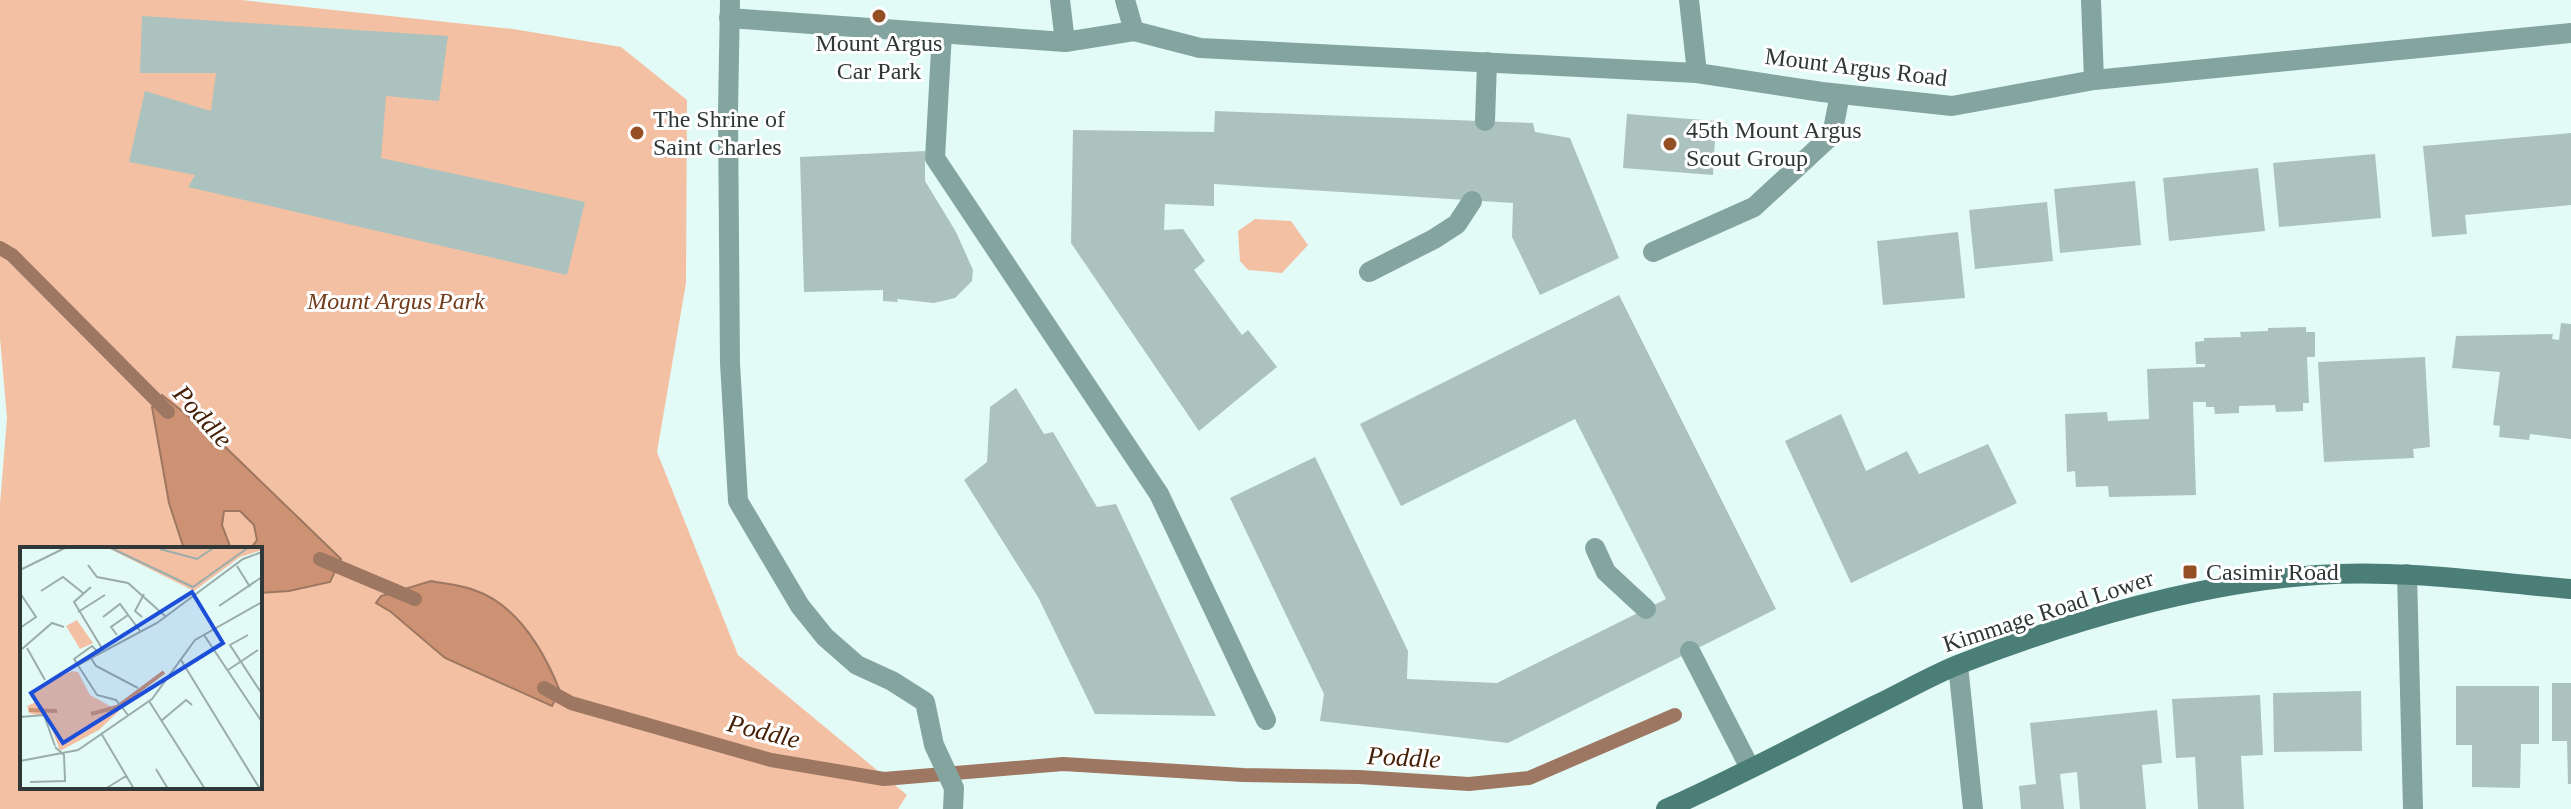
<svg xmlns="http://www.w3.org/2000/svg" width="2571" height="809" viewBox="0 0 2571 809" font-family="'Times New Roman',serif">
<rect width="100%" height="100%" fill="#e3fbf7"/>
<!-- green -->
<g fill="#f4c0a4" fill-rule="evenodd">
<path d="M0,0H241L513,29L621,47L687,100L686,283L657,452L738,655L907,795L898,809H0V504L7,418L0,338ZM22,549H260V787H22Z"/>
<polygon points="1255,219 1291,221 1308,245 1282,273 1248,270 1240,261 1238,231"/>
</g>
<!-- water -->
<g fill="#cc9273" stroke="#9d7761" stroke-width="2">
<polygon points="162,395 217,439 341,559 330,582 289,591 260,593 260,549 250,549 257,540 254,525 240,511 224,511 222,525 230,546 238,549 184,549 169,503 152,407"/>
<path d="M431,581C445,584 461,585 474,590C518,605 544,651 560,691L552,706L445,658L391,612L376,603L381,596Z"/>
</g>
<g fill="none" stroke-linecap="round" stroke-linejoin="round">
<!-- stream -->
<g stroke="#9d7761" stroke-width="14">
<polyline points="0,248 12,255 168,412"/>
<polyline points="320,559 415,599"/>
<polyline points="544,688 571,703 771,760 884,779 1063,764 1243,775 1359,777 1469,784 1529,778 1675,715"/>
</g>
</g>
<!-- building -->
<g fill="#acc2be">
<polygon points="142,16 448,36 439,101 386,96 381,158 585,202 567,275 188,187 195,175 129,162 145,91 211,111 216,73 140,73"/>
<polygon points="1215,111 1533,123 1535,132 1570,138 1619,258 1540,295 1512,237 1513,203 1214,184 1214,206 1165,204 1164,230 1183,229 1205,261 1194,270 1242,335 1248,330 1277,367 1199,431 1071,243 1073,130 1214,132"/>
<polygon points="1627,114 1716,121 1713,175 1623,168"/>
<polygon points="2571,133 2571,205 2465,215 2467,234 2432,237 2423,146"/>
<polygon points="925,151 925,181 956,232 973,270 972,281 955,298 934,303 897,299 898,302 883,301 883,290 804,292 800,157"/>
<polygon points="2375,154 2381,218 2279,227 2273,163"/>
<polygon points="2258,168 2265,231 2169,241 2163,178"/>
<polygon points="2135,181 2141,245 2060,253 2054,189"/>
<polygon points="2047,202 2053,261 1975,269 1969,210"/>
<polygon points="1958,232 1965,298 1883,305 1877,241"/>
<polygon points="1619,295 1776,609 1508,743 1320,721 1324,694 1230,498 1315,457 1408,651 1407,679 1497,683 1666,599 1575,419 1401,506 1360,424"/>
<polygon points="2561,323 2571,324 2571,439 2530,434 2529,440 2499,437 2500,426 2493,425 2500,372 2452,368 2456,336 2553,334 2552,339 2559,340"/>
<polygon points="2306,327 2306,332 2315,332 2315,357 2307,357 2309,403 2303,403 2303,411 2276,412 2275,405 2239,406 2239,413 2215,414 2214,407 2206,407 2206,402 2193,402 2196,495 2109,497 2108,486 2076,487 2075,471 2067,472 2065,414 2107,412 2108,421 2149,419 2147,369 2205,367 2205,364 2196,364 2195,342 2204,341 2204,338 2241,337 2240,332 2268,331 2268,328"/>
<polygon points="2425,357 2430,447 2413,449 2414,458 2324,462 2318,362"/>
<polygon points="1016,388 1044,434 1053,432 1097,507 1116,504 1216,716 1095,714 1038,597 964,480 987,462 990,407"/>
<polygon points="1841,414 1866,471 1907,451 1919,474 1988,444 2017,503 1851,583 1785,441"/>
<polygon points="2552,683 2571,683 2571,784 2568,784 2567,741 2552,741"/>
<polygon points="2456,686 2539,686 2539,744 2521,744 2520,788 2472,787 2472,745 2456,745"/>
<polygon points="2361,691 2362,751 2274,752 2273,693"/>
<polygon points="2260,695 2263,755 2241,756 2244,809 2198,809 2195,757 2176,758 2172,699"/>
<polygon points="2157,710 2162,763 2142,765 2146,809 2080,809 2077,772 2060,774 2064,809 2021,809 2019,786 2036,784 2030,723"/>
</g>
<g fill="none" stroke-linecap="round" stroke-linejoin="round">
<!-- lane -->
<g stroke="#84a59f" stroke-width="20">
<polyline points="730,0 728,112 730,363 738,501 800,606 825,637 857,665 892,681 925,702 934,745 954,788 953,809"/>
<polyline points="1060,0 1065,42"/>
<polyline points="729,18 1065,42 1134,31"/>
<polyline points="1485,121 1487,62"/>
<polyline points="1653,252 1754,207 1832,135 1840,94"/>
<polyline points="1369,272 1434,239 1457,224 1472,201"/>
<polyline points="1595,548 1606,572 1646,609"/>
<polyline points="1690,651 1750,768"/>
</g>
<!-- street -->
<g stroke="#84a59f" stroke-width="20">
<polyline points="1125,0 1134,31 1200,48 1697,73 1822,92 1952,106 2094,80 2571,33"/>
<polyline points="1689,0 1697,73"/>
<polyline points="2091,0 2094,80"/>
<polyline points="942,33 935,158 1159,494 1266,720"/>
<polyline points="2407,574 2413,809"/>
<polyline points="1958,665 1973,809"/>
</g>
<!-- secondary -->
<path stroke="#4b7e77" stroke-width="20" d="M1666,809C1738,777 1808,739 1878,704C1905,691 1932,675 1960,664C2070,621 2199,583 2317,575C2401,569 2487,582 2571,589"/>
</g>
<!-- markers -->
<g fill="#944f24" stroke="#fff" stroke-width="3">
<circle cx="879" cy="16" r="8"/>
<circle cx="637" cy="133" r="8"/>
<circle cx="1670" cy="144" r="8"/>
<rect x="2182" y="564" width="16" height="16" rx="4"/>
</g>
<g text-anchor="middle" stroke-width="6" stroke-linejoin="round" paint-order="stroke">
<!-- poi labels -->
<g font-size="24" fill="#2f3837" stroke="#fff" text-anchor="start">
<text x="879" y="51" text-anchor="middle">Mount Argus<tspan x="879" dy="28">Car Park</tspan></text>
<text x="653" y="127">The Shrine of<tspan x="653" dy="28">Saint Charles</tspan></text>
<text x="1686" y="138">45th Mount Argus<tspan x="1686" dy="28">Scout Group</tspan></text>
<text x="2206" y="580">Casimir Road</text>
</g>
<!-- street labels -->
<g font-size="24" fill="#2f3837" stroke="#fff">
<text transform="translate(1856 67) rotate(7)" y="8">Mount Argus Road</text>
<text transform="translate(2048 611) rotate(-18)" y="8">Kimmage Road Lower</text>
</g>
<!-- park labels -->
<g font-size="24" font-style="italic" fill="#723b19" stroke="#fff">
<text x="396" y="309">Mount Argus Park</text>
</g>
<!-- water labels -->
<g font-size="26" font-style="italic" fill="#462108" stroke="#fff">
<text transform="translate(203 416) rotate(48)" y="9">Poddle</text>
<text transform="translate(764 731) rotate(14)" y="9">Poddle</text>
<text transform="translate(1404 757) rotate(3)" y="9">Poddle</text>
</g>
</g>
<!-- overview -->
<g transform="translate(20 547)">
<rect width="242" height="242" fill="#e3fbf7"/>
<path d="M86,0H242V3L220,10L174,44ZM57,73L73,96L60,102L46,79ZM52,124L58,125L70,148L99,164L79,183L40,204L28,171L9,166L7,159L16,155L10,144Z" fill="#f4c0a4"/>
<path fill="none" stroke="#cc9273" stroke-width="4" d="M9,163L37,164M71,167L97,160L144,125"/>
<path fill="none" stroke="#9badaa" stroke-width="2" d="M89,0L173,40L229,0M140,2L177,12L195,0M68,18L77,30L108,36L145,69M217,19L230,40M0,23L47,0M71,40L54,55L83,103M21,44L43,30L63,46M199,59L242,30M58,65L85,48M83,70L100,57L120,84M122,70L115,64L124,47M0,81L16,70L0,46M97,88L91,80L108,68M184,88L242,175M228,88L210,98L242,147M7,101L25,133M2,102L32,76L44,80M80,107L72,99L54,112L77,148L96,153L108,168M71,111L76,119L118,141M161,113L240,242M58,118L137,76L223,12L242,5M208,123L238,103M129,154L185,242M0,170L24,168L35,199M141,174L166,153L172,158M81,186L114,242M0,214L58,203L132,152L175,93L242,55M136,222L148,242H154M10,235L45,234L44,208L35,200M85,242L106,229"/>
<path fill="#1d4ed8" fill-opacity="0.15" stroke="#1d4ed8" stroke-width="4" d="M172,45L203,96L43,196L11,146Z"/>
<rect width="242" height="242" fill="none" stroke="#2f3837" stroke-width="4"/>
</g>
</svg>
